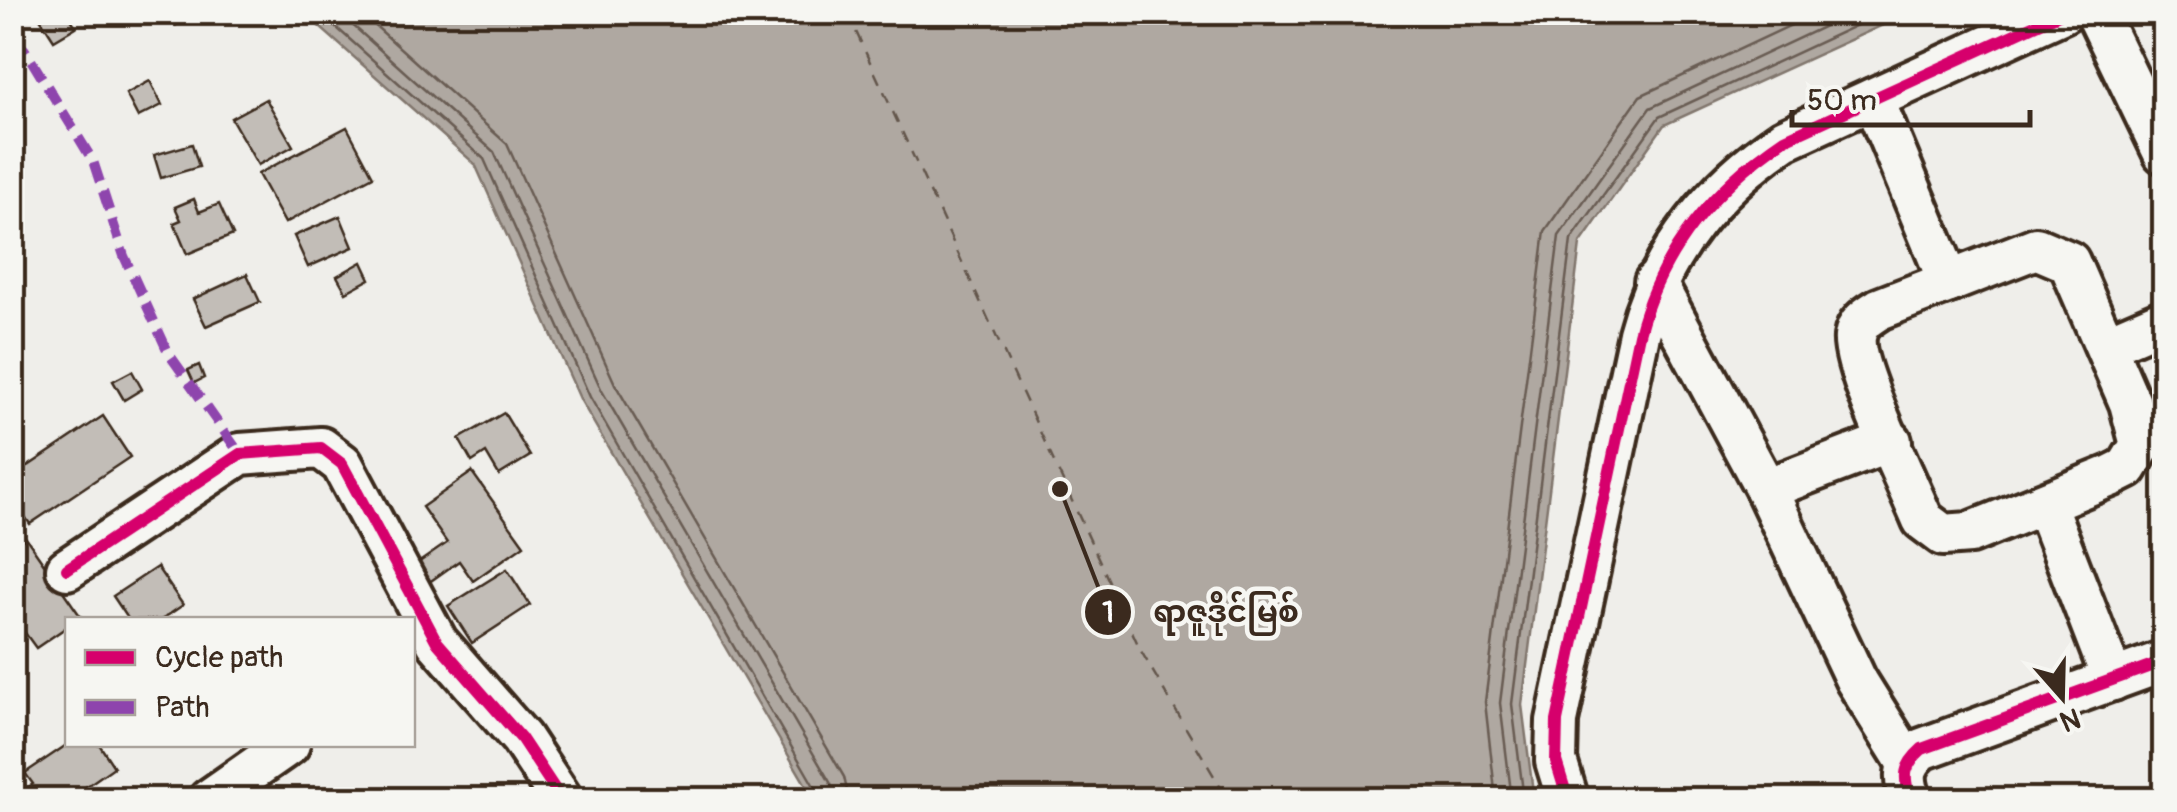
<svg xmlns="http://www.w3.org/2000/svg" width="2177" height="812" viewBox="0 0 2177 812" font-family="Pangolin,'Noto Sans Myanmar',sans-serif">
<rect width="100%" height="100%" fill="#efeeea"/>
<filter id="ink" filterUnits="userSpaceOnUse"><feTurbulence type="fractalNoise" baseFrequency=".01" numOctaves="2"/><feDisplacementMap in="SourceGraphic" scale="20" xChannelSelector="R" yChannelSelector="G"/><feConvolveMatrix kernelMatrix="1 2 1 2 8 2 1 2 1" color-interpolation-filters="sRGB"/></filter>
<g filter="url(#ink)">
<!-- water -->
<polygon fill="#afa8a1" stroke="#81766d" stroke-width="2.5" points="304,13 1909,13 1664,125 1580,244 1522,705 1534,800 814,799 581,401 475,164"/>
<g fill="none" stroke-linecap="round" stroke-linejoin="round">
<!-- shore -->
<g stroke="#695c52" stroke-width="2.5">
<polyline points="319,12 484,159 590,397 822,800"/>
<polyline points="338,12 494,152 602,391 831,784 834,800"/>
<polyline points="360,12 507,144 615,384 844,777 849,800"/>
<polyline points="1496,800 1485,702 1545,231 1640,96 1819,12"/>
<polyline points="1512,800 1500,703 1559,236 1650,108 1855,12"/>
<polyline points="1524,800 1512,704 1571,240 1659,117 1885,12"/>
</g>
<!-- ferry -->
<polyline stroke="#64564c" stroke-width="2.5" stroke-dasharray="12 10" stroke-linecap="butt" points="847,12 1141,651 1228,800"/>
</g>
<!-- building -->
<g fill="#c2bdb7" stroke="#3b2a1e" stroke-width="2.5">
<polygon points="36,12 67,12 76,27 54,40"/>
<polygon points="166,12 189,12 176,25"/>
<polygon points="150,81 162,105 138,117 126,94"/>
<polygon points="266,99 293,146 258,165 231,118"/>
<polygon points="347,127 373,176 285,223 258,174"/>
<polygon points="192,144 199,167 161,178 154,155"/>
<polygon points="194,199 199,212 219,204 233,235 187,254 174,223 181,220 175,207"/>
<polygon points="340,216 353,247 308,267 294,236"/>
<polygon points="362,262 370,279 346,292 337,276"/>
<polygon points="247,274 260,302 206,326 193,299"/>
<polygon points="199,365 204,378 194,383 188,370"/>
<polygon points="132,371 142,389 124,400 113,381"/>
<polygon points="504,413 530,456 499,475 486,453 472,462 459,439"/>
<polygon points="103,416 130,457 30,524 12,498 12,477"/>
<polygon points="472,472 524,545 473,581 459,561 428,583 415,565 447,543 422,507"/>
<polygon points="26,538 81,617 68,620 68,626 36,648 12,615 12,547"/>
<polygon points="157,567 183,605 161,620 129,620 113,596"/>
<polygon points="507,569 530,605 472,643 448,606"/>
<polygon points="68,744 99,744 114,767 67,800 18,800 16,796 33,784 25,773"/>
</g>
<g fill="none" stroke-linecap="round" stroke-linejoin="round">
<!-- minor casing -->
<g stroke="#3b2a1e" stroke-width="48">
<g id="minor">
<polyline points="2096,12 2164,153"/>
<polyline points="1873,99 1949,282"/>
<path d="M2036,248L2069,262L2130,403L2141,445L2127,468L2113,475L1970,533L1943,535L1923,520C1909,486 1851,367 1855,337C1857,322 1868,316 1879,309Z"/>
<polyline points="1655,282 1766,489 1856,680 1907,762"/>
<polyline points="2106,345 2164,320"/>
<polyline points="1766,489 1891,441"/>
<polyline points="2045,504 2113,680"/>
<polyline points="67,569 240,454 321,448 342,464 437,642 521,738 562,800"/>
<polyline points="209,800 289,744"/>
<path d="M1568,800L1556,761L1557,721L1639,334C1660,252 1715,186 1785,139L2063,12"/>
<path d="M1911,800C1902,776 1904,765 1922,749L2164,661"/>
</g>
</g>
<!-- minor -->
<use href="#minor" stroke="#f6f6f2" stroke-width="40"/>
<!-- quiet -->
<polyline stroke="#8e44ad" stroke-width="10" stroke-dasharray="20 10" stroke-linecap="butt" points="12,38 25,50 93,161 124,256 169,354 240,454"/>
<!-- cycleway casing -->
<g stroke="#f6f6f2" stroke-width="19">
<g id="cycleway">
<polyline points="67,569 240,454 321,448 342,464 437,642 521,738 562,800"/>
<path d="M1568,800L1556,761L1557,721L1639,334C1660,252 1715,186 1785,139L2063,12"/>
<path d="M1911,800C1902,776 1904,765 1922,749L2164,661"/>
</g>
</g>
<!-- cycleway -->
<use href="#cycleway" stroke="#d6006c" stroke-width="12"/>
</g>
</g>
<!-- callouts -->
<path fill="none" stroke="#3b2a1e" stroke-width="4" d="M1060 489L1108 612"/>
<g fill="#3b2a1e" stroke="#f6f6f2" stroke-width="4">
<circle cx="1060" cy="489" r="10"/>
<circle cx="1108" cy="612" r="25"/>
</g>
<g font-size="30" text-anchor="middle" font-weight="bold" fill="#fff">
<text x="1108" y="622">1</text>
</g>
<g font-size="30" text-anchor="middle" font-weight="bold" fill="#3b2a1e" stroke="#f6f6f2" stroke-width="9" stroke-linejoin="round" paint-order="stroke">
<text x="1226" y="622">ရာဇူဒိုင်မြစ်</text>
</g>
<!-- margin -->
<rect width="2177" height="812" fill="none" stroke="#f6f6f2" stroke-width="50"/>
<rect x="25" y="25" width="2127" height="762" fill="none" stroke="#3b2a1e" stroke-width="4" filter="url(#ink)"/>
<!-- legend -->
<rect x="65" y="617" width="350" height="130" fill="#f6f6f2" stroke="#aba49d" stroke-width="2.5"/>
<rect x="85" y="650" width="50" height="15" fill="#d6006c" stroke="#aba49d" stroke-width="2.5"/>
<text x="155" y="667" font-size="30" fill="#3b2a1e">Cycle path</text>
<rect x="85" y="700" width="50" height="15" fill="#8e44ad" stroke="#aba49d" stroke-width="2.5"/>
<text x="155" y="717" font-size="30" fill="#3b2a1e">Path</text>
<!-- north arrow -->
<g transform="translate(2062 697) rotate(160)" stroke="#f6f6f2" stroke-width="8" paint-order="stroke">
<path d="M0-8L18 38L0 25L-18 38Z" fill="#3b2a1e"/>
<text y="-15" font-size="28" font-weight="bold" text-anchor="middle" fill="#3b2a1e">N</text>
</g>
<!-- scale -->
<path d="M1792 110v15h238v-15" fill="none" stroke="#3b2a1e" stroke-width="5"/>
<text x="1807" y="110" font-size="30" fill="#3b2a1e" stroke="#f6f6f2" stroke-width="8" paint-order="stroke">50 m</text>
</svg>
